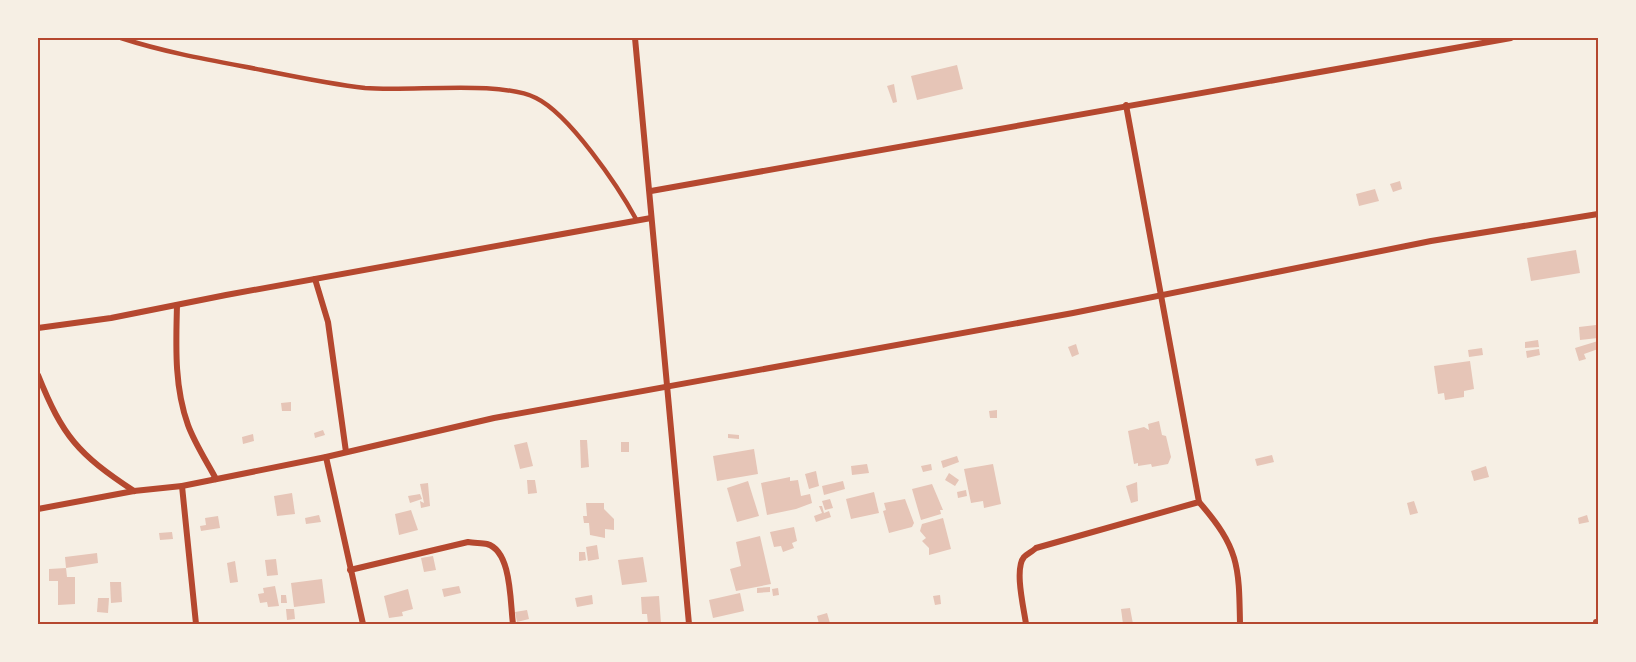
<svg xmlns="http://www.w3.org/2000/svg" width="1636" height="662" viewBox="0 0 1636 662" font-family="'Work Sans',sans-serif">
<rect width="100%" height="100%" fill="#f6efe4"/>
<!-- building -->
<g fill="#e6c5b7">
<polygon points="957,65 963,89 917,100 911,76"/>
<polygon points="894,84 897,102 893,103 887,86"/>
<polygon points="1400,181 1402,189 1393,192 1390,184"/>
<polygon points="1375,189 1379,201 1359,206 1356,194"/>
<polygon points="1576,250 1580,273 1531,281 1527,258"/>
<polygon points="1596,325 1598,338 1580,340 1579,327"/>
<polygon points="1538,340 1539,347 1525,348 1525,342"/>
<polygon points="1598,341 1598,349 1584,354 1586,359 1579,361 1575,348"/>
<polygon points="1076,344 1079,354 1072,357 1068,347"/>
<polygon points="1482,348 1483,355 1469,357 1468,350"/>
<polygon points="1539,349 1540,355 1527,358 1526,351"/>
<polygon points="1470,361 1474,389 1464,391 1464,397 1445,400 1444,393 1438,394 1434,366"/>
<polygon points="291,402 291,411 282,411 281,403"/>
<polygon points="997,410 997,418 990,418 989,411"/>
<polygon points="1159,421 1162,435 1166,436 1171,457 1168,464 1152,467 1151,464 1138,466 1138,463 1134,464 1128,431 1144,427 1149,430 1148,424"/>
<polygon points="323,430 325,435 315,438 314,433"/>
<polygon points="253,434 254,441 243,444 242,437"/>
<polygon points="728,434 739,435 739,439 728,438"/>
<polygon points="580,440 587,440 589,467 581,468"/>
<polygon points="527,442 533,466 520,469 514,445"/>
<rect x="621" y="442" width="8" height="10"/>
<polygon points="754,449 758,474 717,481 713,456"/>
<polygon points="1272,455 1274,462 1257,466 1255,459"/>
<polygon points="957,456 959,462 943,468 941,461"/>
<polygon points="867,464 869,473 852,475 851,466"/>
<polygon points="931,464 932,470 923,472 921,466"/>
<polygon points="993,464 1001,504 984,508 983,501 971,503 964,469"/>
<polygon points="1486,466 1489,477 1474,481 1471,471"/>
<polygon points="816,471 819,486 809,489 805,474"/>
<polygon points="949,473 959,480 955,486 945,480"/>
<polygon points="790,477 790,481 798,480 801,496 810,494 812,503 796,509 767,515 761,483"/>
<polygon points="527,480 535,480 537,493 528,494"/>
<polygon points="748,481 759,516 737,522 727,488"/>
<polygon points="843,481 845,489 824,495 822,486"/>
<polygon points="1137,482 1138,501 1131,503 1126,486"/>
<polygon points="428,483 430,506 421,508 420,501 424,503 420,484"/>
<polygon points="932,484 943,510 940,510 941,514 921,520 912,489"/>
<polygon points="966,490 967,496 958,498 957,492"/>
<polygon points="874,492 879,513 851,519 846,499"/>
<polygon points="292,493 295,514 277,516 274,496"/>
<polygon points="420,494 422,499 410,503 408,496"/>
<polygon points="830,499 833,508 825,510 822,501"/>
<polygon points="905,499 914,523 912,527 889,533 883,511 886,510 884,503"/>
<polygon points="1414,501 1418,513 1410,515 1407,503"/>
<polygon points="586,503 604,503 604,509 614,519 614,530 605,529 605,538 590,535 589,523 584,523 583,516 587,516"/>
<polygon points="819,506 822,506 824,513 829,511 831,517 816,522 814,516 822,513"/>
<polygon points="411,510 418,530 399,535 395,514"/>
<polygon points="319,515 321,522 306,524 305,518"/>
<polygon points="1587,515 1589,522 1579,524 1578,518"/>
<polygon points="218,516 220,528 201,531 200,526 206,525 205,518"/>
<polygon points="943,518 951,549 929,555 929,548 922,541 926,538 920,531 922,524"/>
<polygon points="794,527 797,541 792,543 794,548 783,552 781,546 774,547 770,532"/>
<polygon points="172,532 173,539 160,540 159,533"/>
<polygon points="760,536 771,584 736,591 730,569 741,566 736,542"/>
<polygon points="597,545 599,559 588,561 586,547"/>
<polygon points="579,552 585,552 586,560 579,561"/>
<polygon points="97,553 98,563 66,568 65,557"/>
<polygon points="433,556 436,570 424,572 421,558"/>
<polygon points="643,557 647,582 622,585 618,560"/>
<polygon points="276,559 278,575 267,576 265,560"/>
<polygon points="235,561 238,582 230,583 227,563"/>
<polygon points="66,568 67,577 75,577 75,604 58,605 58,581 49,581 49,569"/>
<polygon points="322,579 325,603 294,607 291,583"/>
<polygon points="110,582 121,582 122,602 111,603"/>
<polygon points="275,586 279,606 268,607 267,602 260,603 258,594 264,593 263,588"/>
<polygon points="459,586 461,593 444,597 442,589"/>
<polygon points="770,587 770,592 757,593 757,588"/>
<polygon points="778,588 779,595 773,596 772,589"/>
<polygon points="408,589 413,609 402,612 403,616 389,618 384,596"/>
<polygon points="740,593 744,611 713,618 709,600"/>
<polygon points="281,595 286,595 287,603 281,603"/>
<polygon points="592,595 593,604 577,607 575,598"/>
<polygon points="940,595 941,604 935,605 933,596"/>
<polygon points="659,596 661,624 648,624 647,614 642,614 641,597"/>
<polygon points="98,598 109,598 108,613 97,612"/>
<polygon points="1130,608 1133,624 1123,624 1121,609"/>
<polygon points="286,609 294,609 295,619 287,620"/>
<polygon points="527,610 529,619 517,622 515,612"/>
<polygon points="827,613 830,623 819,624 817,616"/>
</g>
<g fill="none" stroke-linecap="round" stroke-linejoin="round">
<!-- service -->
<path stroke="#b5482f" stroke-width="4.5" d="M121,38C167,53 215,61 262,70C297,77 330,84 365,88C410,92 500,80 536,98C569,114 618,186 636,219"/>
<!-- minor -->
<g stroke="#b5482f" stroke-width="6">
<polyline points="635,38 689,624"/>
<polyline points="651,191 1511,38"/>
<polyline points="315,279 328,322 346,452"/>
<path d="M177,305C176,345 174,386 188,425C195,444 207,462 216,479"/>
<polyline points="38,328 111,318 226,295 651,218"/>
<path d="M38,375C63,437 78,454 134,491"/>
<polyline points="326,457 363,624"/>
<polyline points="182,486 196,624"/>
<path d="M1199,502C1239,548 1239,565 1240,624"/>
<polyline points="38,509 134,491 182,486 326,457 494,418 1073,313 1431,241 1598,214"/>
<path d="M350,570L468,542C474,543 482,543 487,544C512,551 510,603 513,624"/>
<polyline points="1596,622 1598,622"/>
<path d="M1026,624C1024,609 1014,569 1024,557C1027,554 1033,551 1036,548L1199,502L1126,105"/>
</g>
</g>
<!-- border -->
<rect width="1636" height="662" fill="none" stroke="#f6efe4" stroke-width="78"/>
<rect x="39" y="39" width="1558" height="584" fill="none" stroke="#b5482f" stroke-width="2"/>
</svg>
